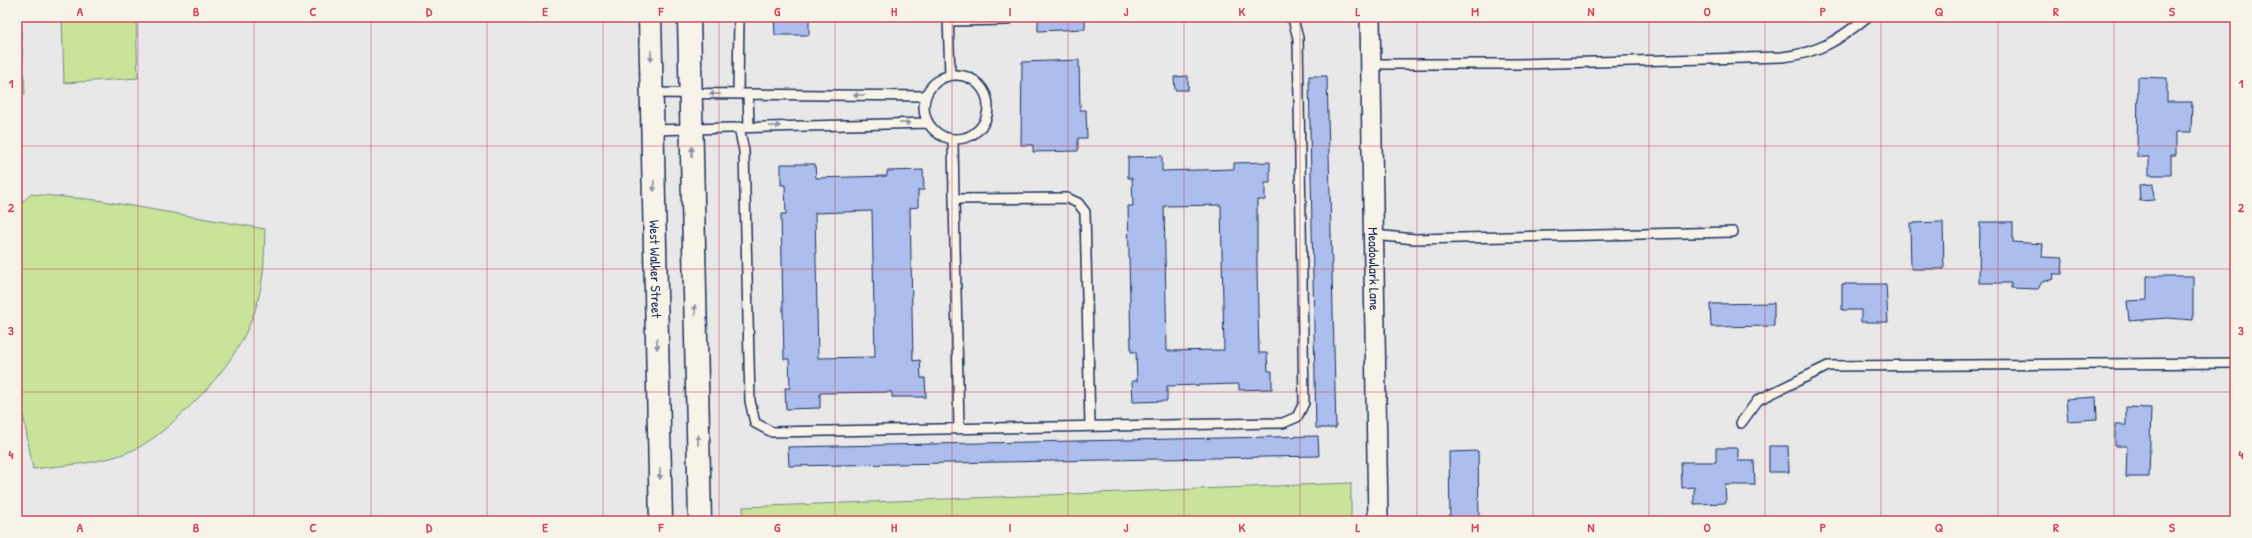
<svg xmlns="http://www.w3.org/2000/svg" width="2252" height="538" font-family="'Patrick Hand',sans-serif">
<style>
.green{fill:#c9e49a;stroke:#728a7c}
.building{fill:#acbeed;stroke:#1b2f5e;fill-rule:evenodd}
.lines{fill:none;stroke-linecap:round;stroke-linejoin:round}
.service-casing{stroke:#1b2f5e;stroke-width:12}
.minor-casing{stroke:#1b2f5e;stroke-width:22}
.tertiary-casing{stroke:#1b2f5e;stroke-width:25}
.service{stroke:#f7f3e8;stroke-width:9}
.minor{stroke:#f7f3e8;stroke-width:19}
.tertiary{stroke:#f7f3e8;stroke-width:22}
.oneway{fill:#8991a3}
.grid{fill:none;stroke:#d1495b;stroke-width:1;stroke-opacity:0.55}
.labels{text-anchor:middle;stroke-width:3;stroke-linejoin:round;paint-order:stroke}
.street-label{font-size:14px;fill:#1b2f5e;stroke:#f7f3e8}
.neatline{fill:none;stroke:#d1495b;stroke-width:1.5}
.grid-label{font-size:13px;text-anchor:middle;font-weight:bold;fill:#d1495b}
</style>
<rect width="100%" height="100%" fill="#e8e8e9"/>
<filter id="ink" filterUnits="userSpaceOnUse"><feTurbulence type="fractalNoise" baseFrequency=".025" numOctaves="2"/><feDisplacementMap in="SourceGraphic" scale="8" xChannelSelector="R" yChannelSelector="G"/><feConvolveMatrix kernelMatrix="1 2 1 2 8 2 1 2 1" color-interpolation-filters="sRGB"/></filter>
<g filter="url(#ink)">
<path class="green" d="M17,17H20L25,94H17Z
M62,17H136L138,78L64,83Z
M31,194L97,200L265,229C264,246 265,264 262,280C255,332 224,374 187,409C171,424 152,442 131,451C101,464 65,465 33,469L17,381V207Z
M1351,483V521H743V507Z"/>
<path class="building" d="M774,17H809V35H775Z
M1038,17H1085V29L1038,31Z
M1079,60L1080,110H1086L1087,138H1078V151L1033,152V145H1021L1022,62Z
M1188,76V90H1175L1174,77Z
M1309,76H1327L1336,428H1316Z
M2138,77L2167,78V102H2192L2191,132H2176V155H2171V175H2149V157H2137Z
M1162,156V171L1234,169V163L1270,162V183H1265V200H1257V270L1259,353H1267L1268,371H1272V389L1239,390V384L1167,386V401L1133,402L1132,381H1137L1136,352H1131L1128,206H1133L1132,178H1128V157ZM1221,205L1224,350L1167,351L1164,206Z
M781,164H815L816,178L887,176V171L923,170L924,190H918V207L910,208L913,361L920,360L921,378H925L926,397H892V392L820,393V408L786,409L785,388H790L789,359H784L781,214H786L785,185H781ZM872,211L875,357L818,358L815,213Z
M2153,184L2154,200L2140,201L2139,185Z
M1943,222L1944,269H1911L1910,223Z
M1980,222H2013V242L2043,244L2042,257L2063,258L2062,274H2053L2054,279L2042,282L2038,289L2011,288V283H1979Z
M2147,276H2193V320L2167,318L2129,321L2127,301L2147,300Z
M1842,284H1886L1888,322H1861V310H1842Z
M1774,303V326L1711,327L1710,304Z
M2096,397L2097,419L2068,421L2066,399Z
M2126,407L2151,408L2149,477H2126L2127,446H2115V425H2126Z
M1318,436L1319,456L789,466L788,447Z
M1769,446H1788L1789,472H1769Z
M1716,448H1738V461H1754L1755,485H1725L1726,503L1694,504V487L1682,488L1681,462H1716Z
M1478,451L1479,521H1450L1449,452Z"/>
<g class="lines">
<g class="service-casing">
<path id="service" d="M948,17L950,75
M949,21L1007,20V17
M1370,64H1518L1782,57C1819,53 1839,40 1867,17
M924 107a32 32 0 1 1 64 0a32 32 0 1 1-64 0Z
M652,93L926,96
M738,94L739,17
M748,94L749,127
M739,127L744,151L750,401L755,423L772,432L1283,423L1297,417L1304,403L1298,38L1293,19L1289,17
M652,130L928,123
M953,139L954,199L1067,198L1078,203L1085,212L1090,426
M954,199L959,429
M1374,235L1415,239L1733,232
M1741,423L1758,400L1828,366L2235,363"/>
</g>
<g class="minor-casing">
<g id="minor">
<path id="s1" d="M1370,17L1378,521"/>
</g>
</g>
<g class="tertiary-casing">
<g id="tertiary">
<path id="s2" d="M650,17L661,521"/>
<path d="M689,17L700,521"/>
</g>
</g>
<use href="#service" class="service"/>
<use href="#minor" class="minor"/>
<use href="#tertiary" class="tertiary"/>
</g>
<defs><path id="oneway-solid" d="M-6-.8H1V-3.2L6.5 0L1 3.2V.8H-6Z"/></defs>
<g class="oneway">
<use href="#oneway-solid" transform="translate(651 56) rotate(89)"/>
<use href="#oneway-solid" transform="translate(715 94) rotate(-179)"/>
<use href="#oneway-solid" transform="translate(859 95) rotate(-180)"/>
<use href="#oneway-solid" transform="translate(905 123) rotate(-1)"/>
<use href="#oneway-solid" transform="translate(775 126) rotate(-1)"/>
<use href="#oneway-solid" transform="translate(692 152) rotate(-91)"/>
<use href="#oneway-solid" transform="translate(654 186) rotate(89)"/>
<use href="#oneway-solid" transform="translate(695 310) rotate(-91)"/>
<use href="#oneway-solid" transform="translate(657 344) rotate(89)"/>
<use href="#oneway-solid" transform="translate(698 440) rotate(-91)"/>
<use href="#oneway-solid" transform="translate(660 474) rotate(89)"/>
</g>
</g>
<path class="grid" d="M138,17V521M254,17V521M371,17V521M487,17V521M603,17V521M719,17V521M835,17V521M952,17V521M1068,17V521M1184,17V521M1300,17V521M1417,17V521M1533,17V521M1649,17V521M1765,17V521M1881,17V521M1998,17V521M2114,17V521M17,146H2235M17,269H2235M17,392H2235"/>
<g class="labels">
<g class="street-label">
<text dy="5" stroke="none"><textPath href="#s2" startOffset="252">West Walker Street</textPath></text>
<text dy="5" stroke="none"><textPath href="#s1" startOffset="252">Meadowlark Lane</textPath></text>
</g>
</g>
<rect width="2252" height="538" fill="none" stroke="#f7f3e8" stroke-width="44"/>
<rect x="22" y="22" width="2208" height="494" class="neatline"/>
<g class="grid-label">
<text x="80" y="16">A</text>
<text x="196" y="16">B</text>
<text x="313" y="16">C</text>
<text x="429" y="16">D</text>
<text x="545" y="16">E</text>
<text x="661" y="16">F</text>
<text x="777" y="16">G</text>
<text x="894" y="16">H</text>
<text x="1010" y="16">I</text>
<text x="1126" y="16">J</text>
<text x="1242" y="16">K</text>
<text x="1358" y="16">L</text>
<text x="1475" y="16">M</text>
<text x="1591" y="16">N</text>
<text x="1707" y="16">O</text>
<text x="1823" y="16">P</text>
<text x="1939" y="16">Q</text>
<text x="2056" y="16">R</text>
<text x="2172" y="16">S</text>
<text x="11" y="88">1</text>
<text x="2241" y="88">1</text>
<text x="11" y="212">2</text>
<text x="2241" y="212">2</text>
<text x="11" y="335">3</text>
<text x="2241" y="335">3</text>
<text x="11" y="459">4</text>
<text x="2241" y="459">4</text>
<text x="80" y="532">A</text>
<text x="196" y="532">B</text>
<text x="313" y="532">C</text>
<text x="429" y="532">D</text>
<text x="545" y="532">E</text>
<text x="661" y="532">F</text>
<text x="777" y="532">G</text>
<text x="894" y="532">H</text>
<text x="1010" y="532">I</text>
<text x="1126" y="532">J</text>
<text x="1242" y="532">K</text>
<text x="1358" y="532">L</text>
<text x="1475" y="532">M</text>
<text x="1591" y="532">N</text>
<text x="1707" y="532">O</text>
<text x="1823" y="532">P</text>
<text x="1939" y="532">Q</text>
<text x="2056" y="532">R</text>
<text x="2172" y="532">S</text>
</g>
</svg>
